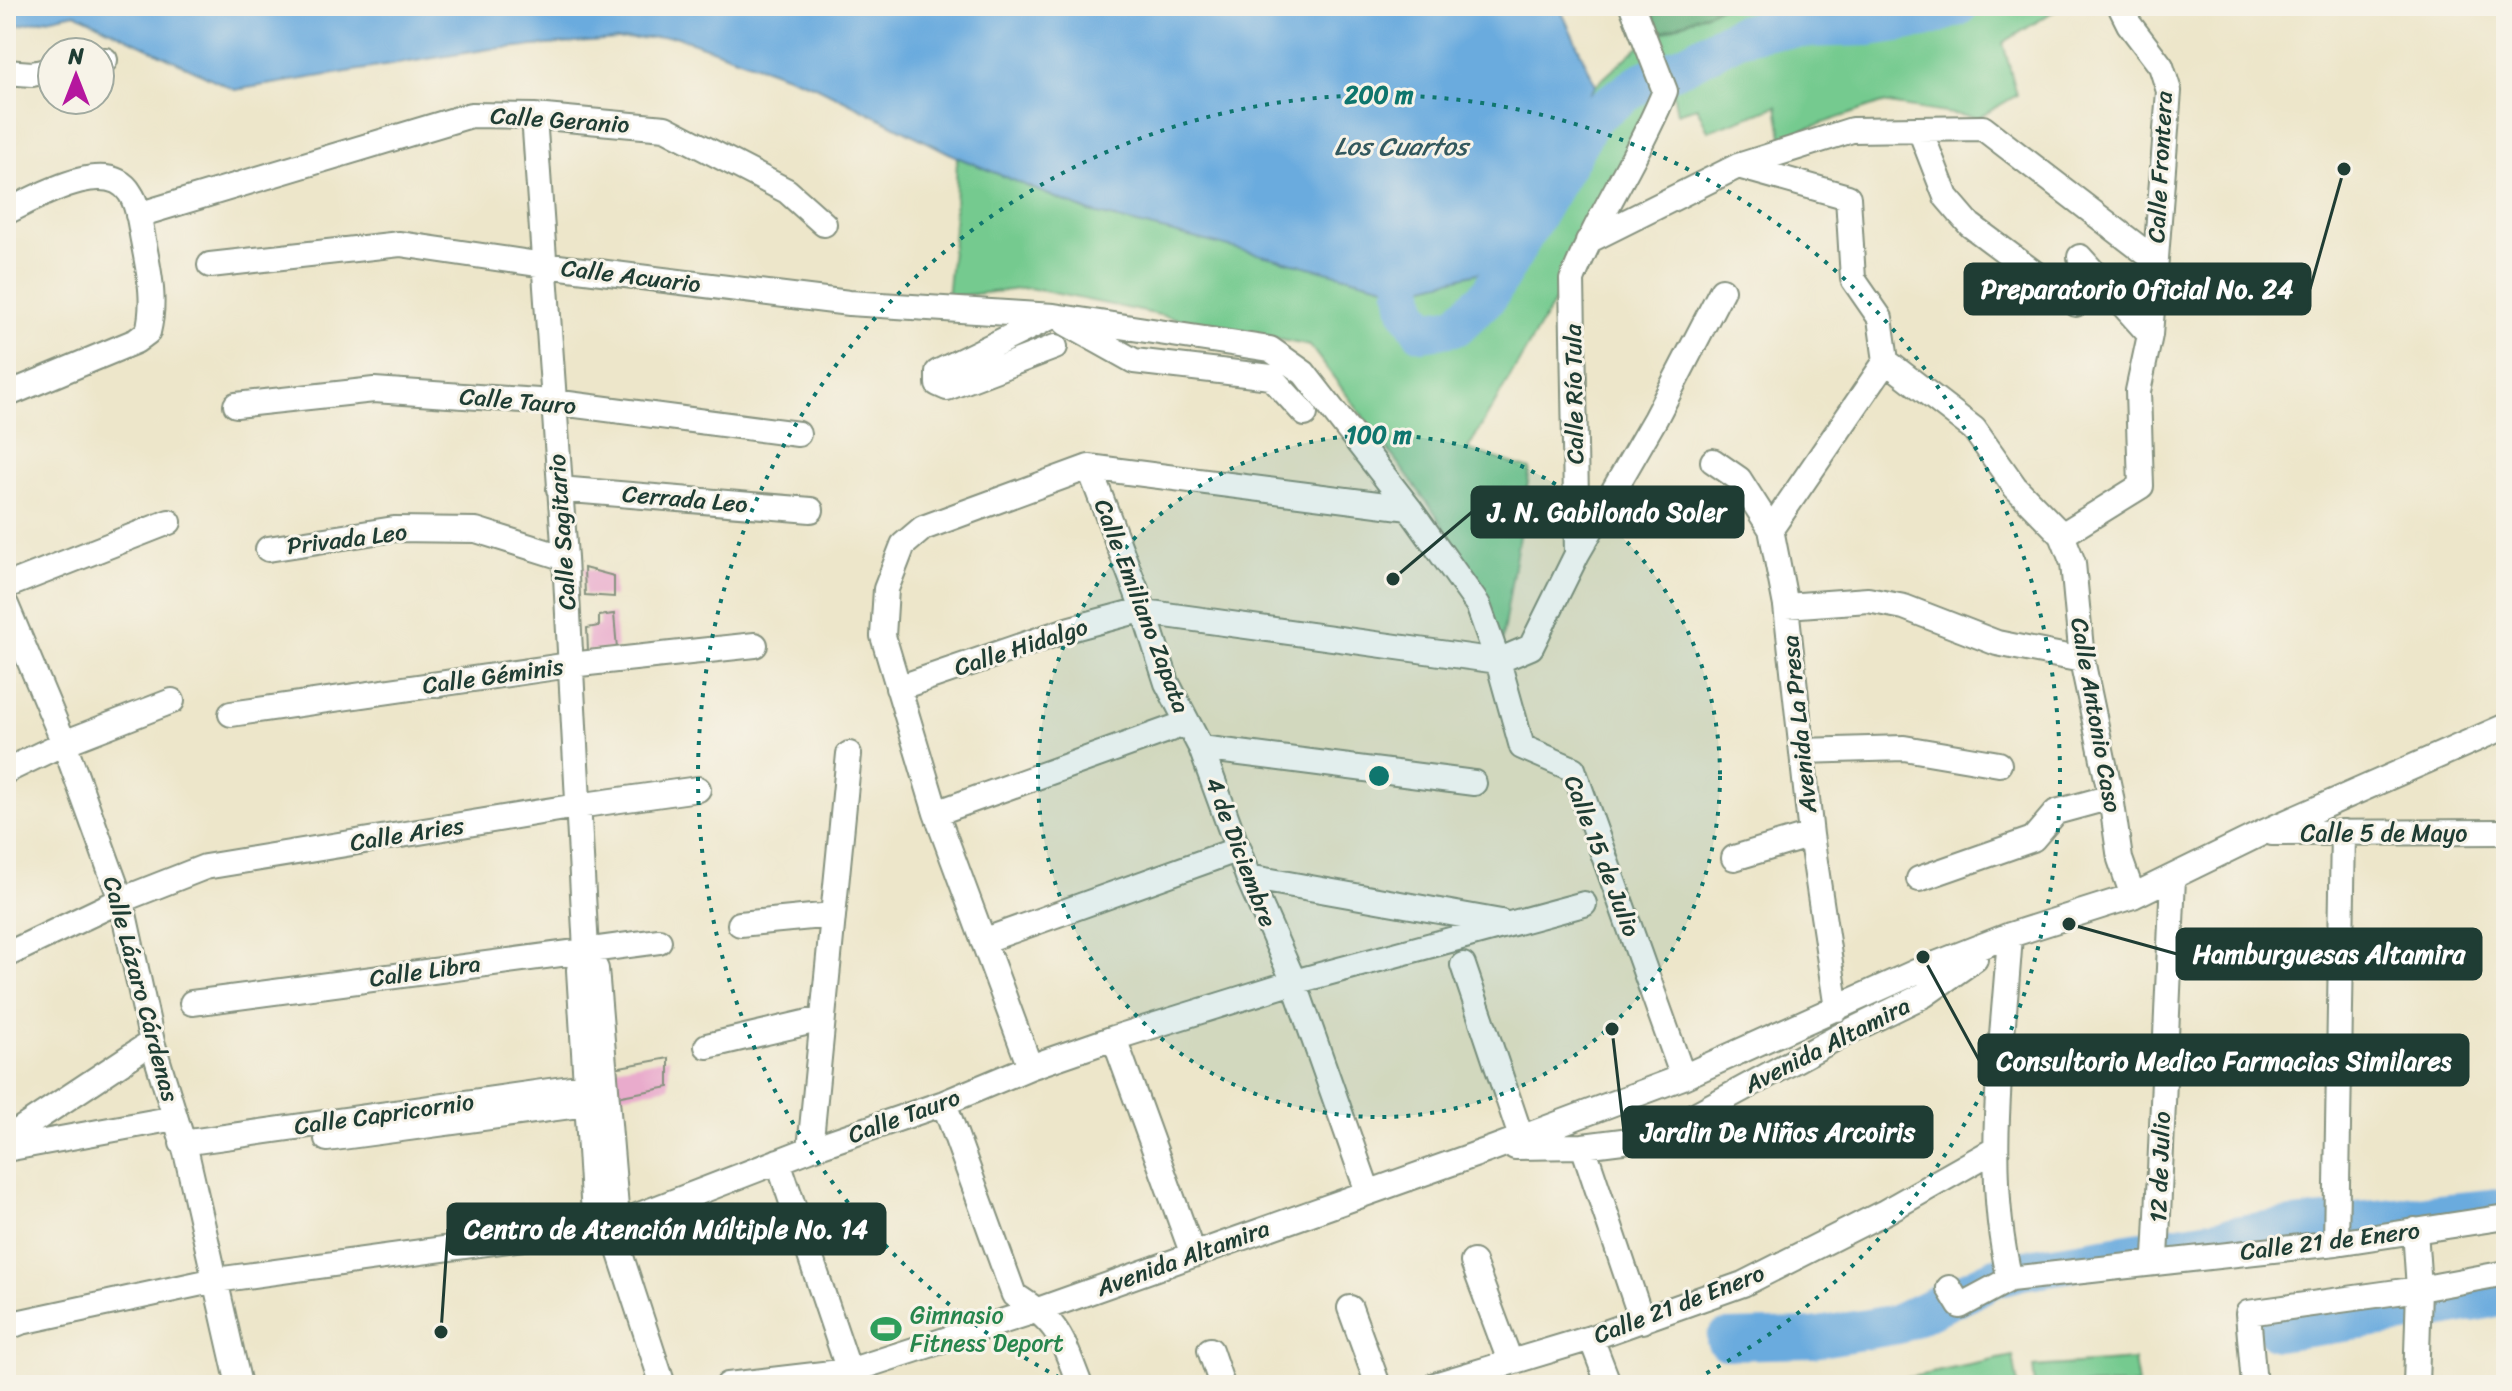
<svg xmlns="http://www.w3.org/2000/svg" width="2512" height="1391" font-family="Sriracha,sans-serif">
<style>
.green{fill:#74ca8f;stroke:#4a8462;stroke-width:2}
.forest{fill:#5fae7a;stroke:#3f7657;stroke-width:2}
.water{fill:#6babde;stroke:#457489;stroke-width:2}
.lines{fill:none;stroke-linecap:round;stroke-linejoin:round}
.river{stroke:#6babde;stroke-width:40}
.building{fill:#e9abcc}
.minor-casing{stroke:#86927f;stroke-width:28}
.minor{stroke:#fff;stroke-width:24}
.ring{fill:none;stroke:#0f766e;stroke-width:4;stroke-dasharray:4 8}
.labels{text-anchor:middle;stroke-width:6;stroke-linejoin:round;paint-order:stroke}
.street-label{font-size:24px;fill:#1f3d34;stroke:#f7f3e8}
.leisure-label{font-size:24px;fill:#27864d;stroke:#f7f3e8;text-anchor:start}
.water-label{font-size:26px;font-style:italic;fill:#32585e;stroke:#f7f3e8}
.centre{fill:#0f766e;stroke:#f7f3e8;stroke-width:4}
.ring-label{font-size:24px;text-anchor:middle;font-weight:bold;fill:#0f766e;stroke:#f7f3e8;stroke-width:6;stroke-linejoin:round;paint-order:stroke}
.leader{fill:none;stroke:#1f3d34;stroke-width:3}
.callout-dot{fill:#1f3d34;stroke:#f7f3e8;stroke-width:3}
.callout{fill:#1f3d34;stroke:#1f3d34;stroke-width:3}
.callout-label{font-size:26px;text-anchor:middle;font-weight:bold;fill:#fff}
</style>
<rect width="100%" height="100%" fill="#f7f3e8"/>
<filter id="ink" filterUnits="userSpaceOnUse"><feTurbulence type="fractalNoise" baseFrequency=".0125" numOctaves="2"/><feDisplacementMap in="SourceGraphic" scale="16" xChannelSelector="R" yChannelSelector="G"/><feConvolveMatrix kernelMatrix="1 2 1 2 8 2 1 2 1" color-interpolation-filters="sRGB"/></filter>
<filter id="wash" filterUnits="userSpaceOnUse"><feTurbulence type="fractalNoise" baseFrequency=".006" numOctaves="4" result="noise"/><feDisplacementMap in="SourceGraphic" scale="32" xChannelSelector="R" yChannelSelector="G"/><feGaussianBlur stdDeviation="1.8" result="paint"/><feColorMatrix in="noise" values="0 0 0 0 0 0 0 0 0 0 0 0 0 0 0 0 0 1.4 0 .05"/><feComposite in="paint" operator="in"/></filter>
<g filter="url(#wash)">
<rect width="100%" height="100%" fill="#ede6ca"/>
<path class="green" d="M1722,6H2062L2003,43L2017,95L1978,118L1882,103L1782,137L1777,106L1708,131L1697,107L1677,113L1672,87L1575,245L1560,292L1468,449L1530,469L1501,645L1482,591L1436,514L1310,346L1029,288L947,297L954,231L957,157L1090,212L1494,269L1527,211L1568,127L1596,85L1646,40Z
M2013,1356L2018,1385H1873Z
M2134,1360L2138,1385H2035L2033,1367Z"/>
<path class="forest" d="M1648,6H1722L1660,33Z"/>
<path class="water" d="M6,6H1559L1596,85L1568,127L1527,211L1494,269L1405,291L1090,212L957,157L818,87L675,36L490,49L235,90L75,13L6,28Z"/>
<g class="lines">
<path class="river" d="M1405,291L1408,309L1422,331L1456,326L1489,295L1593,116L1640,83L1685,64L1738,36L1767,29L1870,26L1925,18L1958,6
M2277,1331L2428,1311L2506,1295
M1726,1340L1813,1338L1898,1324L1996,1277L2022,1270L2273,1230L2492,1209"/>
</g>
<g id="blocks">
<path class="building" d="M584,568L614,576V597L585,595Z
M614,614L617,649L588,651L587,628L599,626V616Z
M669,1058V1087L616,1097L614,1068Z"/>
</g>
</g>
<g filter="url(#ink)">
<use href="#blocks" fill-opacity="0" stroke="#86927f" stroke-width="2"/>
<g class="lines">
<g class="minor-casing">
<path id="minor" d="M100,61L105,60
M6,72L32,74L52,70
M534,116L565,558L586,950L579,970L594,1215L611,1226L616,1208L596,969L586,950
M1920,130L1946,197L1970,225L2076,304
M1738,166L1848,197L1853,279L1880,318L1886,361L1974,429L2015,487L2062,535L2073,563L2082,660L2111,797L2120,859L2133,896
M6,212C34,199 107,155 130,193C139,206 140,225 143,240C149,272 156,300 148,332L136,341L6,395
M138,215L471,115L534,116L665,128L787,191L824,224
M1588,241L1738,166L1852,130L1983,128L2155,260
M2080,257L2150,335
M210,265L400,244L544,265L849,303L1054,316L1270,349L1304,373L1409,508L1478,605L1498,661L1522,747L1573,769L1683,1077
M1051,317L938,372V384L947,388L1055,347
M1066,323L1134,361L1271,377L1305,414
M236,405L374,390L553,402L798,434
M1713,461L1739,479L1771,529L1786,606L1811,835L1837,1009
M1089,467L1144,611L1167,683L1201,748L1248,877L1294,982L1368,1192
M559,489L811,510
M1771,529L1886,361
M2062,535L2141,486L2138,391L2150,335L2169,91L2161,66L2129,24L2120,6
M268,549L394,529L476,530L565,558
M1577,554L1572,280C1598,214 1639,156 1665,91L1632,6
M6,586L169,522
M6,605L64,743L121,900L152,1042L186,1152L239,1385
M1786,606L1868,600L1904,607L1997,643L2082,660
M1498,661L1531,647L1577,554L1655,419L1722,290
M898,688L1070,629L1137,611L1498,661
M231,714L570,665L755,645
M1201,748L1474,783
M1802,751L1904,748L1999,764
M6,771L64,743L172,701
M936,813L1187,723
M2272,833L2506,832
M1734,858L1811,835
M1248,877L1501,922
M1919,879L2033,839L2056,812L2111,797
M740,924L832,915
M2010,935C2003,1044 1983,1173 2010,1279
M983,941L1239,849
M6,955L121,900L205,867L577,806L698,789
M1463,965L1521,1137
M192,1003L659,941
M1114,1038L1193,1255
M707,1046L822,1019
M1030,1067L936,813L883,636L886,589L903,545L923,528L1089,467L1409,508
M944,1103L1014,1295C1060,1323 1061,1337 1080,1385
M6,1139L152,1042
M327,1139L586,1104
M182,1143L585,1086
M1583,1146L1642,1321
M1515,1147L1583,1146L1654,1137L1840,1036L1924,995L1975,959
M6,1149L175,1118
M810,1149L849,754
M778,1161L849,1371
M611,1226L663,1385
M2415,1230L2419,1289L2416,1385
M2336,1243L2343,832
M1473,1262L1510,1361
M2152,1262L2156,1256L2157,1238L2173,878
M1949,1288L1960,1306L2010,1279L2336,1243L2506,1217
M1350,1308L1378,1385
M6,1328L21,1322L216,1280L611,1226L810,1149L944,1103L1030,1067L1114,1038L1294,982L1584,904
M1591,1338L1609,1385
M1210,1350L1222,1385
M728,1385L849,1371L1038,1310L1494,1148L1683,1077L1918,971L2010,935L2133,896L2262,833L2506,726
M1435,1385L1591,1338L1743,1284L1885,1212L1996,1149
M2254,1385L2248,1313L2419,1289L2506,1273"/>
</g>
<use href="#minor" class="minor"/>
</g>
</g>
<circle cx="1379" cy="776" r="341" fill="#0f766e" fill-opacity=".12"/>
<g class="ring">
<circle cx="1379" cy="776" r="341"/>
<path d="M1070 1383A681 681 0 1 1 1688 1383"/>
</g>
<defs>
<g id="stadium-bare" transform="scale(2.4)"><path d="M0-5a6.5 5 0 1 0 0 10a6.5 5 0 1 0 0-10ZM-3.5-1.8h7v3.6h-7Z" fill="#2e9e5b" stroke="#f7f3e8" stroke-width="2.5" paint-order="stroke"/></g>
</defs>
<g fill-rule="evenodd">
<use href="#stadium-bare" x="886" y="1329"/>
</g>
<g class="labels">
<g class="street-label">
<text transform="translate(560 120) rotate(4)" y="8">Calle Geranio</text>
<text transform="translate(2160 167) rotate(-87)" y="8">Calle Frontera</text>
<text transform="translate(631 276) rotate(7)" y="8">Calle Acuario</text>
<text transform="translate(1574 394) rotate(-91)" y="8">Calle Río Tula</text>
<text transform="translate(518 401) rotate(5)" y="8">Calle Tauro</text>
<text transform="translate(685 499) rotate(5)" y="8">Cerrada Leo</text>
<text transform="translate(562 532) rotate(-94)" y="8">Calle Sagitario</text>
<text transform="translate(347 539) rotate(-7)" y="8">Privada Leo</text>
<text transform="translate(1142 606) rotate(69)" y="8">Calle Emiliano Zapata</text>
<text transform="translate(1021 647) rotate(-18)" y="8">Calle Hidalgo</text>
<text transform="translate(493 676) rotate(-8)" y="8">Calle Géminis</text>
<text transform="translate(2096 715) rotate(80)" y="8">Calle Antonio Caso</text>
<text transform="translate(1799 724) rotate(-96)" y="8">Avenida La Presa</text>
<text x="2384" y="841">Calle 5 de Mayo</text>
<text transform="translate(407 834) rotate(-9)" y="8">Calle Aries</text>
<text transform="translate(1241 852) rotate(69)" y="8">4 de Diciembre</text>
<text transform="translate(1602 856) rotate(69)" y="8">Calle 15 de Julio</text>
<text transform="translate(425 971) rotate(-8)" y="8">Calle Libra</text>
<text transform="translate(141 989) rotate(75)" y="8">Calle Lázaro Cárdenas</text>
<text transform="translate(1827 1045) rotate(-27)" y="8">Avenida Altamira</text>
<text transform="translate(384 1114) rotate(-8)" y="8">Calle Capricornio</text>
<text transform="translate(904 1116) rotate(-20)" y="8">Calle Tauro</text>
<text transform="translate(2160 1167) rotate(-88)" y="8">12 de Julio</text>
<text transform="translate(2330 1241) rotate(-7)" y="8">Calle 21 de Enero</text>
<text transform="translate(1183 1258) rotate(-20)" y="8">Avenida Altamira</text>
<text transform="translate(1679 1304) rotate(-21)" y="8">Calle 21 de Enero</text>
</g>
<g class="leisure-label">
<text x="910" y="1323">Gimnasio<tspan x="910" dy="28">Fitness Deport</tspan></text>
</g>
<g class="water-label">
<text x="1401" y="155">Los Cuartos</text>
</g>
</g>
<circle cx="1379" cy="776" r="12" class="centre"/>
<g class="ring-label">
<text x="1379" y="103">200 m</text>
<text x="1379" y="443">100 m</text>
</g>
<path class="leader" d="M2344 169L2310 289M1393 579L1472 512M2069 924L2177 954M1923 957L1979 1060M1612 1029L1624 1132M441 1332L448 1229"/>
<g class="callout-dot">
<circle cx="2344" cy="169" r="8"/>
<circle cx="1393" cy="579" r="8"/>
<circle cx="2069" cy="924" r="8"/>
<circle cx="1923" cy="957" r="8"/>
<circle cx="1612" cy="1029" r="8"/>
<circle cx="441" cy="1332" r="8"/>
</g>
<g class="callout">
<rect x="1965" y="264" width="345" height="50" rx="8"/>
<rect x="1472" y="487" width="271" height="50" rx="8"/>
<rect x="2177" y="929" width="304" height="50" rx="8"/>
<rect x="1979" y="1035" width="489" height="50" rx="8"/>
<rect x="1624" y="1107" width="308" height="50" rx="8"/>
<rect x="448" y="1204" width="437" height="50" rx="8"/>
</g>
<g class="callout-label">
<text x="2137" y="298">Preparatorio Oficial No. 24</text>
<text x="1607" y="521">J. N. Gabilondo Soler</text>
<text x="2329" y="963">Hamburguesas Altamira</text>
<text x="2224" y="1070">Consultorio Medico Farmacias Similares</text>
<text x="1778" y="1141">Jardin De Niños Arcoiris</text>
<text x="666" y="1238">Centro de Atención Múltiple No. 14</text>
</g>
<rect width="2512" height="1391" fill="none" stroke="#f7f3e8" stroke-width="32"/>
<g transform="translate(76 76)"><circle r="38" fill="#f7f3e8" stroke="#a1aaa0" stroke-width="2"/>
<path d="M0-6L14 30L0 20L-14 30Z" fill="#b5179e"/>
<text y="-12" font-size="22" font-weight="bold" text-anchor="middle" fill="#1f3d34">N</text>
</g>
</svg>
